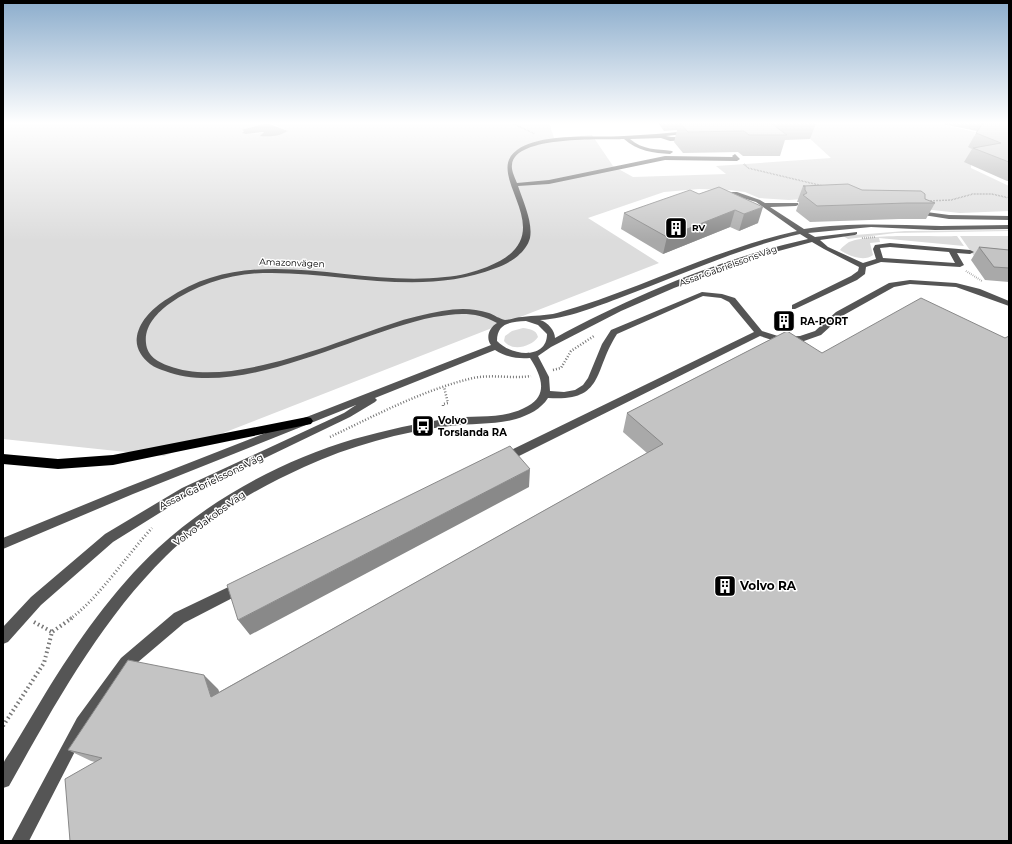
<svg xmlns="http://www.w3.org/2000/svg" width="1012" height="844" font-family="Montserrat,sans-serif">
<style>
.green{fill:#dcdcdc}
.water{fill:#a3a3a3}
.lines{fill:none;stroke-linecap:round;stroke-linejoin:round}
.path-far4{stroke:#777;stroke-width:1.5;stroke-dasharray:0.5 1;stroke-linecap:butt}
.path-far3{stroke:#777;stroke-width:2;stroke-dasharray:0.5 1.5;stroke-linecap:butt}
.path-far2{stroke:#777;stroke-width:2.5;stroke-dasharray:1 2;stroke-linecap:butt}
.path-far1{stroke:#777;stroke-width:3;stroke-dasharray:1 2.5;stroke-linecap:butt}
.path{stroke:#777;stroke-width:4;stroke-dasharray:1.5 3;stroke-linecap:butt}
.minor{fill:#555;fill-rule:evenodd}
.highway{fill:#000;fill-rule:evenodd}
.wall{fill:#a9a9a9}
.shaded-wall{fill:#898989}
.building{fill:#c4c4c4;stroke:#898989}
.labels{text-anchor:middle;stroke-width:3;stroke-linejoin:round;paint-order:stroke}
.far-poi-label{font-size:9px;font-weight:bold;fill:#000;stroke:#fff;text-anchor:start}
.far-street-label{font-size:9px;fill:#000;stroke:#fff}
.poi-label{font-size:10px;font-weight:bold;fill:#000;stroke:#fff;text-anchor:start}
.street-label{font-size:10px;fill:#000;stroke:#fff}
.near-poi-label{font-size:12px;font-weight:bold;fill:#000;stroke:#fff;text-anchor:start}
</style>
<rect width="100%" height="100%" fill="#fff"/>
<path class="green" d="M3,123H267L241,130L246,134L264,133L261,135L288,131L271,123H549L554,138L592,135L613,166L633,177L726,174L716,166L831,158L793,123H936L975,132L974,137L1001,145L971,150L987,158L971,159V168L1009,186V211L960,213L932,210L911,204L840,196L789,200L759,198L745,192L729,190L699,189L664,192L588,218L659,263L164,456L3,439Z
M1009,230V231L895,233L848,239L843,236L905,231Z
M957,236L964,246L879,238L880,242L870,243L873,255C864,262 849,256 840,250C842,247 846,244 849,242C871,233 931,237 957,236Z
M960,236H1009V260L974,256Z
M523,328C529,329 536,329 538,337C531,347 512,352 504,341L505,336L512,331Z"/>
<path class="water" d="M267,123L288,131C279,136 271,137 260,136L264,132L246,134L242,133L244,131L241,130Z"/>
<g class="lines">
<path class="path-far4" d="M512,123L535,134
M744,164L748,168L823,186
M927,201L951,200L973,194H992L1009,198"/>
<path class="path-far3" d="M862,238L875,237
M966,271L982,281"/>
<path class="path-far2" d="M553,370L561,368L571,351L594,336
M443,406V404L448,403L444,387
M330,437C376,415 423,390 473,378C493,374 512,379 531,376"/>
<path class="path-far1" d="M70,619C100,597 126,556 152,528"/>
<path class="path" d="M34,622L52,632
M3,726L44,663L52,632L72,618"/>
<path class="minor" d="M689,131L691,133L666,136L671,137H691L689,140L670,141L661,138L630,139C642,150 657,149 672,151L673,152L670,154C654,153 637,151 624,139C603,140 514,135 512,165C511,170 515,178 517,183L549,180L665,156L733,157L732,156L735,154L740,159L737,161L665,160L549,184L518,186C523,201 533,222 530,238C526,253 510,263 496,268C419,298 342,271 263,273C229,274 196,285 169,304C157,313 144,326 146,343C147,356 158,362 169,366C229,389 332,343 391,324C408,318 425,314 442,311C459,308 473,308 489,313C494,315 500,319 505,320C510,320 517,317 522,317C534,315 546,316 557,313C639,290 714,249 797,231L756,202L736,196L720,195L719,194L722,192H737L760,200L765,203H798V205L796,206L770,207L804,229C852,222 893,225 941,226C964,226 987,225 1009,225V229L935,230L871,227L808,233L815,237L857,232V234L855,235L820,240L828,247L863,263L876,259L873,249L875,245L890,243L970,250L974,252L970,254L957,253L964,265L960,267L881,262L866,267L865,274L857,280L795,309H792V305L851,276L858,271L859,267L824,249L812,242L753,258L674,288L621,311L551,347L538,356L549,377L550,391L564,392L575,390L583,385L588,378L602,344L611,330L702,292L722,294L735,298L762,331L781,337L800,336L815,331L836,312L889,283L910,280L956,283L980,289L1009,301V306L956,287L910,284L894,287L842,316L821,335L804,341L781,343L760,336L509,461H501L500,458L501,455L754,332L729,302L721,298L703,296L617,334C593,371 605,402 548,398C541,409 529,415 516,419C495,425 472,423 450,426C400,432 350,446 304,467C254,490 205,518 166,556C100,621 54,706 9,786L3,788C3,781 2,772 3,765C4,760 9,754 12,749C23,731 34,712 45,694C77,642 113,590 158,548C212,498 283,460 354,439C386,430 418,423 450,418C476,415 504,420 528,406C549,394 541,375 530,358C517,359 506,357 495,350L375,398L377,400L375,402L350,417L190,494L113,542L41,605L8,642L3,644V627L31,597L105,534L182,488L344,413L356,405L133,494L3,549V538L125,488L491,345C485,337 490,327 497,323C476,311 457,313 434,317C357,332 241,400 165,371C160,369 155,368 150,364C141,357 135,347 137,336C140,320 154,307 167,299C253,240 352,288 445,277C460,276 474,272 487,267C569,235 480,176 517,150C542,132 594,138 624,136C646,135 667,133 689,131ZM800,234L808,239C722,258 632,296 555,338C555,331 548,322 540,320C566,319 598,306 622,297C682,275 738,248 800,234ZM890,247L949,252L955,263L883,258L880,248ZM526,321L538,325L547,334C547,360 511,356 497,341C497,323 510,322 526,321Z
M919,211L949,215L1009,216V220L949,219L917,214V212Z
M241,581L246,583L247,587L246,591L184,623L131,668L87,728L29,841H11L77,718L121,658L174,613Z"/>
<path class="highway" d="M307,417L311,418L313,421L311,424L113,465L58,469L3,464V454L58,459L113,455Z"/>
</g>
<path class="wall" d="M658,123H816L810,139L785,140L780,156H743L738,152L683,153L674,142L677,130L664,131Z
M942,123H1009V181H1007L964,162L972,149L968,147L977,131L942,124Z
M803,186L862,190L935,203L926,219H899L810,222L796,211L799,202H797Z
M719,187L758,223L739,231L730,227L663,254L621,229L624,213L699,194Z
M979,247L1009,250V282L985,280L971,260Z
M787,331L1009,841L95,762L91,761L68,750L218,689L219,692L647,453L623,432L627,413Z"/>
<path class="shaded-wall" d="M763,207L758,223L739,231L744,214Z
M735,210L730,227L663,254L667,237Z
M530,469L529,487L250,635L238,620Z
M204,675L218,689L226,710L211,697Z"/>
<path class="building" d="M680,123H771L787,135H749L744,131L688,132Z
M983,123H1009V162L973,148L1001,143L976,133Z
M848,184L862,190L921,191L925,194V199L935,203H907L817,206L803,195L807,193L805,190V186H803Z
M719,187L763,207L744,214L735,210L667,237L624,213L690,190L699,194Z
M979,247L1009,250V268L994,267Z
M921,298L1005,338L1009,336V841H70L65,779L102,758L68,750L128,660L204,675L211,697L663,444L627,413L787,331L822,353Z
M510,446L530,469L238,620L227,585Z"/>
<linearGradient id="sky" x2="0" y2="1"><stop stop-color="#8cadcc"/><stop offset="0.51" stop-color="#fff"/><stop offset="1" stop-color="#fff" stop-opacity="0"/></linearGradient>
<rect width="1012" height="241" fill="url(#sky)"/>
<defs>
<g id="building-square" transform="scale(1.15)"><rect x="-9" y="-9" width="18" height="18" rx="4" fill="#000" stroke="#fff"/><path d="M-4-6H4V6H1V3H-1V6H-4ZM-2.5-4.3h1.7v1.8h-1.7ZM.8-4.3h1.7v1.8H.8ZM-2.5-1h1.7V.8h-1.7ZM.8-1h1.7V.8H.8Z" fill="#fff"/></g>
<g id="bus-square" transform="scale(1.15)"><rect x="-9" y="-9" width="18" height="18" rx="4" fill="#000" stroke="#fff"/><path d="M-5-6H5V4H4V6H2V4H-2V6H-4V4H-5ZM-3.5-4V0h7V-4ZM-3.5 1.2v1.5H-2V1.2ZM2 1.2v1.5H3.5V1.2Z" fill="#fff"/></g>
</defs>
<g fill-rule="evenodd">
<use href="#building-square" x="676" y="228"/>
<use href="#building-square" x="784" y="321"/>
<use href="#bus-square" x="423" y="426"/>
<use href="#building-square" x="725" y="586"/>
</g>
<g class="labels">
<g class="far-poi-label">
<text x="692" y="231">RV</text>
</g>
<g class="far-street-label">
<text transform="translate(292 263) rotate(2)" y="3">Amazonvägen</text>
<text transform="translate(728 266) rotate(-20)" y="3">Assar Gabrielssons Väg</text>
</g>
<g class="poi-label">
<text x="800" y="325">RA-PORT</text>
<text x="438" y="424">Volvo<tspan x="438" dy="12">Torslanda RA</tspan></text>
</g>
<g class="street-label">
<text transform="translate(211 481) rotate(-26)" y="4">Assar Gabrielssons Väg</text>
<text transform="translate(209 518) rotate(-36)" y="4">Volvo Jakobs Väg</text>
</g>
<g class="near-poi-label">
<text x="740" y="590">Volvo RA</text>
</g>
</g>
<rect width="1012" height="844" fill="none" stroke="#000000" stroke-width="8"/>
</svg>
